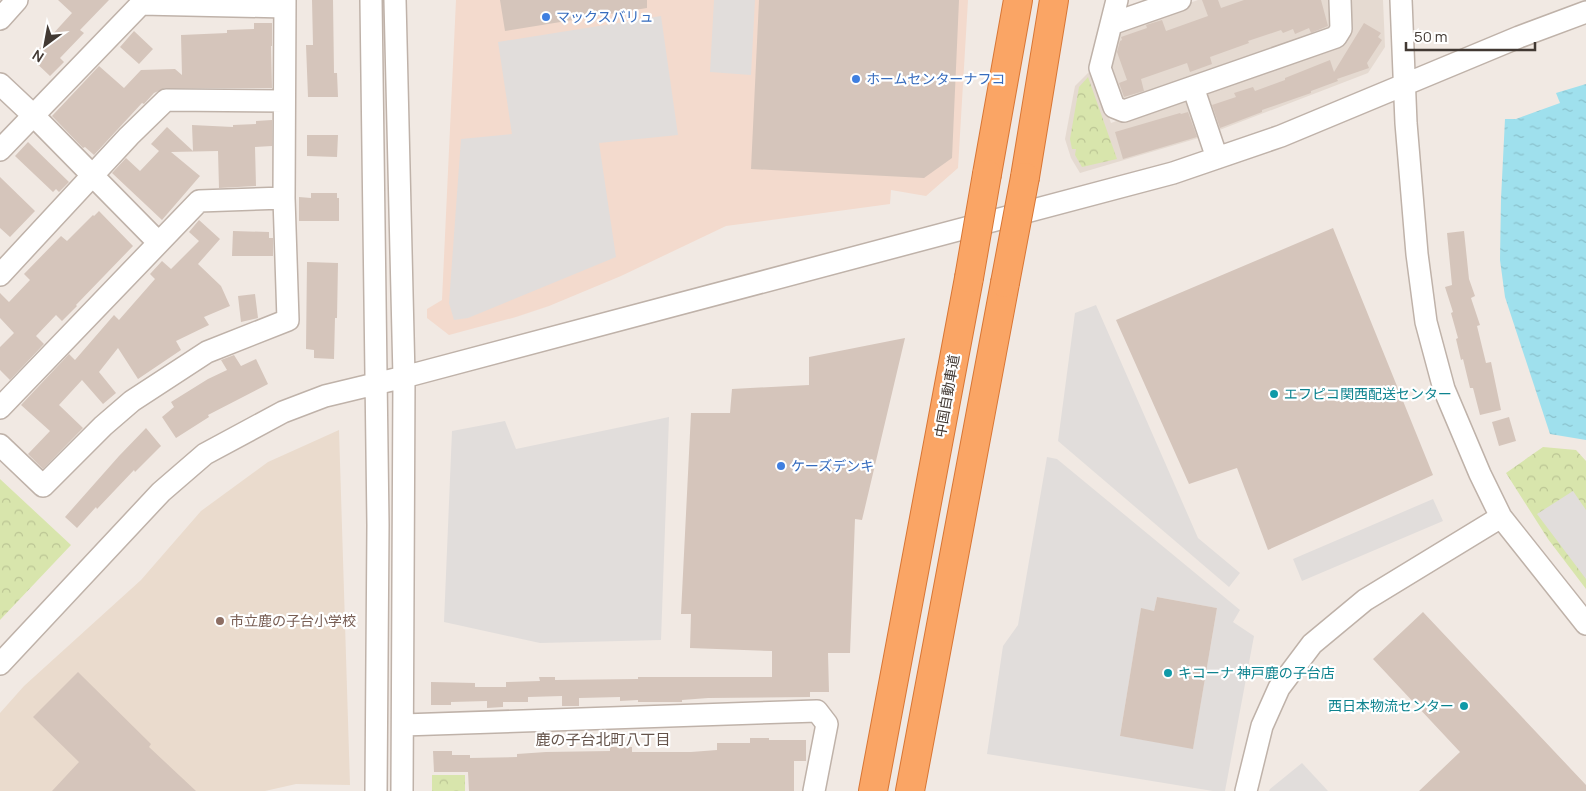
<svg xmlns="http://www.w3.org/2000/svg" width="1586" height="791" font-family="Manrope,'Noto Sans JP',sans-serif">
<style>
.residential{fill:#e5dad1}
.commercial{fill:#f3dacd}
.education{fill:#eadbcd}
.park{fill:url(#park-crowns)}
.parking{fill:#e1dddb;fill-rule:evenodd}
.water{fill:url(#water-ripples)}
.building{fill:#d5c5bb}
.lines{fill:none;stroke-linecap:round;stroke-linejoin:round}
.minor-casing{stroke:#bfb2a9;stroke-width:24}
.highway-casing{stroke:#d87635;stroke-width:30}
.minor{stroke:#fff;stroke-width:21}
.highway{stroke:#faa565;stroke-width:28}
.highway-bridge-casing{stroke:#d87635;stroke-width:30;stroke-linecap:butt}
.highway-bridge{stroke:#faa565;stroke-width:28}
.shop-dot{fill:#3f7fe0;stroke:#fff;stroke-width:2}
.culture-dot{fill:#0f9aa8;stroke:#fff;stroke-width:2}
.education-dot{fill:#8d6e63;stroke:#fff;stroke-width:2}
.labels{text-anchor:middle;stroke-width:4.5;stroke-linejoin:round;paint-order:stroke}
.shop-label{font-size:14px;fill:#366cbe;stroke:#fff;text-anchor:start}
.culture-label{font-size:14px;fill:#0d838f;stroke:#fff;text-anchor:start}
.street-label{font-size:14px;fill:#423933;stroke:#fff}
.education-label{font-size:14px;fill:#785e54;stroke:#fff;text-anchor:start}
.neighbourhood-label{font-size:15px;fill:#65544b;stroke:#fff}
</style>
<defs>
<pattern id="park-crowns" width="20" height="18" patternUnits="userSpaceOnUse" patternTransform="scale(1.25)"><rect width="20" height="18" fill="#d8e5ac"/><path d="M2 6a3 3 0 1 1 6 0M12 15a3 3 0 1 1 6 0" fill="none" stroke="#bbc594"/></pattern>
<pattern id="water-ripples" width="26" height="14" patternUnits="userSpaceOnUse" patternTransform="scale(1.25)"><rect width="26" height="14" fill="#9fe0ed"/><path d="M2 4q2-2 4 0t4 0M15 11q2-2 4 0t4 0" fill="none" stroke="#8ac1cc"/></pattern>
</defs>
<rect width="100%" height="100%" fill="#f1e9e3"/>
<path class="residential" d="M1198,0H1335L1329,34L1127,104L1117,98L1106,68L1121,27Z
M1346,0H1383L1385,47L1368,73L1217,131L1204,99L1208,88L1348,38Z
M1091,70L1111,123L1181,98L1191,103L1202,137L1080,173L1071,158L1065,139L1075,86Z"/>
<path class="commercial" d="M456,0H968L958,168L926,196L891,190L890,204L726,226L621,276L549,306L516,317L449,335L427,318V309L442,300Z"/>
<path class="education" d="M339,430L350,785L296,784L265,791H0V713L24,686L141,580L201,511L268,462Z"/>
<path class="park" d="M1088,77L1117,159L1082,167L1075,155L1076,149H1072L1070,139L1079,87Z
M1543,447L1576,450L1586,461V589L1548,539L1506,473Z
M0,479L71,545L0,620Z
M432,775H465V791H432Z"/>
<path class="parking" d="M714,0H755L751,75L710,72Z
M661,16L678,135L599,143L616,257L468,318L454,320L449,303L461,139L512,134L498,42Z
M1096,305L1198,538L1240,573L1229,587L1058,441L1075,313Z
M669,417L661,640L540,643L444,622L452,431L505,421L516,449Z
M1047,457L1057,459L1240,610L1233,622L1254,636L1225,791H1213L987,754L1003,646L1018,625ZM1157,597L1217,608L1193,748L1120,736L1141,609L1154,611Z
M1573,491L1586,510V579L1537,514Z
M1433,499L1443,521L1302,581L1293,559Z
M1302,763L1328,791H1269L1270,789Z"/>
<path class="water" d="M1586,84V440L1550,434L1505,297L1500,260L1501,199L1505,119H1516L1560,103L1556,93Z"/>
<path class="building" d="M58,0H109L80,30L84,33L60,58L64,62L50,76L31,58L72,13Z
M312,0H333L334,73H337L338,97H308L306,45H313Z
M500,0H647V8L505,31Z
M759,0H959L952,158L924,178L751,169Z
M1202,0H1218L1221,8L1244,0H1321L1328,26L1311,33L1309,28L1295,34L1293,29L1283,33L1281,30L1248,41L1249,43L1210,57L1212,64L1190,72L1187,63L1141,79L1144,91L1124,97L1119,83L1127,80L1117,52L1120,41L1122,40L1121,37L1147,28L1146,25L1162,20L1166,31L1208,16Z
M254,23H272V46H271L272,88H165L154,93L144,104L142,103L94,155L85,147L83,148L52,116L99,66L124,88L141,70L175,69L182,75L181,35L227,33V30L254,29Z
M1364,23L1381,33L1378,37L1382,40L1367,63L1369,68L1337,79L1338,81L1311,91V93L1262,110V112L1220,128L1212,105L1236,97L1234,93L1253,87L1255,91L1285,80V78L1330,60L1334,72Z
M134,31L153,49L139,64L120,47Z
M1188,112L1197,137L1123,159L1115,132L1180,113L1181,114Z
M272,120V146L255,147L256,186L219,188L218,151L171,152L200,176L162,220L112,173L126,158L140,171L159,151L151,144L167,127L193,151L192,125L233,127V125L256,124V121Z
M307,135H338L337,157L307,156Z
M28,142L69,182L59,192L56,189L53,192L15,156Z
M0,177L35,211L10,237L0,228Z
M311,193H337V198H339V221H299V197L311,198Z
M99,211L133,246L76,305L77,306L62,321L56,315L36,336L44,344L10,380L0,370V347L14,333L0,318V293L9,302L30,280L24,274L61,236L67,241L93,215L94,216Z
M199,220L220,239L198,264L221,286L230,306L204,317L209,325L176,341L181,350L138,379L118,348L99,372L116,393L103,404L82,380L59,405L83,428L43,469L28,454L50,431L21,405L69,354L75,360L114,315L119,320L155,279L150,274L162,261L171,269L199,241L189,232Z
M1333,228L1433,475L1268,550L1237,468L1189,484L1116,320Z
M233,231L269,232V238H273V256H232Z
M1464,231L1469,279L1475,296L1471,298L1480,325L1477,326L1486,363L1491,362L1501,410L1480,415L1473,388H1470L1463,359L1461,360L1456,339L1458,338L1451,313L1453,312L1445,287L1452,285L1447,233Z
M307,262L338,263L337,318H335L334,359L314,358V350L306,349Z
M255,294L258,318L241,322L238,296Z
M905,338L862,520L855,519L850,653H828L829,692H810V697L708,698L682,700V702H638V700L620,701V697L579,698V706H562V696L528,697V702H503V707L487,708V701L451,702V705H431V682L475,683V687H506V682L540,681L539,677H555V680L638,679V677H772V651L690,648L691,614H681L691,413H730L732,389L809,385V357Z
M234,355L241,366L256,359L268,384L208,415L209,417L176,438L162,417L174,407L171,402L208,379L227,370L221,360Z
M1509,417L1516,441L1499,446L1492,422Z
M146,428L161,446L135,472L134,470L97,509L96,507L77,528L65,517L119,456Z
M1157,597L1217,608L1193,749L1120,736L1141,608L1154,611Z
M1423,612L1586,785V791H1419L1460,752L1373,659Z
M78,672L151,744L149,747L196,791H52L79,762L33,717Z
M750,738H769V740H806V761H794V791H469L468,772H434L433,751H452V755H470V758L517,757V754L546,752L610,751V747H632V752H691L717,750V743H750Z"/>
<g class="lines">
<g class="minor-casing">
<path id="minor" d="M371,0L378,525L376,791
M395,0L404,377L402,791
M1117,0L1100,68L1114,107L1124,111L1336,37L1341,29L1340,0
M1401,0L1406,123L1417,254L1426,322L1444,389L1480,474L1501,517L1586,624
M0,19L17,0
M1111,24L1180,0
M0,84L33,115L158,242
M1193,87L1217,158
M0,150L141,4L285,7
M0,275L129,136L166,100L284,101
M0,408L199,201L284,198
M0,445L43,486L103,426L132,401L207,352L288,320L284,198L285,0
M0,664L161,492L205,454L283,412L325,396L404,377L1173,173L1281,136L1519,37L1586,12
M403,725L817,711L827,724L814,791
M1246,791L1262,726L1279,688L1312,644L1365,600L1501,517"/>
</g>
<g class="highway-casing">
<path id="highway" d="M987,174L1018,0
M1025,177L1054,0
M873,791L969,278
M910,791L1005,283"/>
</g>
<use href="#minor" class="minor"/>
<use href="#highway" class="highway"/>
<g class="highway-bridge-casing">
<path id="highway-bridge" d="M969,278L987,174
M1005,283L1025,177"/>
</g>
<use href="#highway-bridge" class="highway-bridge"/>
</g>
<g class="shop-dot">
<circle cx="546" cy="17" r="5"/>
<circle cx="856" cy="79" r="5"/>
<circle cx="781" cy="466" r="5"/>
</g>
<g class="culture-dot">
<circle cx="1274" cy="394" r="5"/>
<circle cx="1168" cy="673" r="5"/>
<circle cx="1464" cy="706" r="5"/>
</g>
<circle class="education-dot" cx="220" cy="621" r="5"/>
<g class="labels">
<g class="shop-label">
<text x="556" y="22">マックスバリュ</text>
<text x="866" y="84">ホームセンターナフコ</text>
<text x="791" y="471">ケーズデンキ</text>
</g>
<g class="culture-label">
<text x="1284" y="399">エフピコ関西配送センター</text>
<text x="1178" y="678">キコーナ 神戸鹿の子台店</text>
<text x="1454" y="711" text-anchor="end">西日本物流センター</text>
</g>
<g class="street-label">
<text transform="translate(947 396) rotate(-80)" y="5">中国自動車道</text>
</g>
<g class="education-label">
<text x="230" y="626">市立鹿の子台小学校</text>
</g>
<g class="neighbourhood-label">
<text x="603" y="745">鹿の子台北町八丁目</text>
</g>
</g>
<g transform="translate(45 45) rotate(212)" stroke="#ffffff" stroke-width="4" paint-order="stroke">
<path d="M0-4L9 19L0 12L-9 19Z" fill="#423933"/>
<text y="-8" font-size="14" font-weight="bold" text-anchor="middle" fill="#423933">N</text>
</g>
<path d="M1406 42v8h129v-8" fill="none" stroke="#423933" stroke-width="2.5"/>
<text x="1414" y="42" font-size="15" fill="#423933" stroke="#ffffff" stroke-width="4" paint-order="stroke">50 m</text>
</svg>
